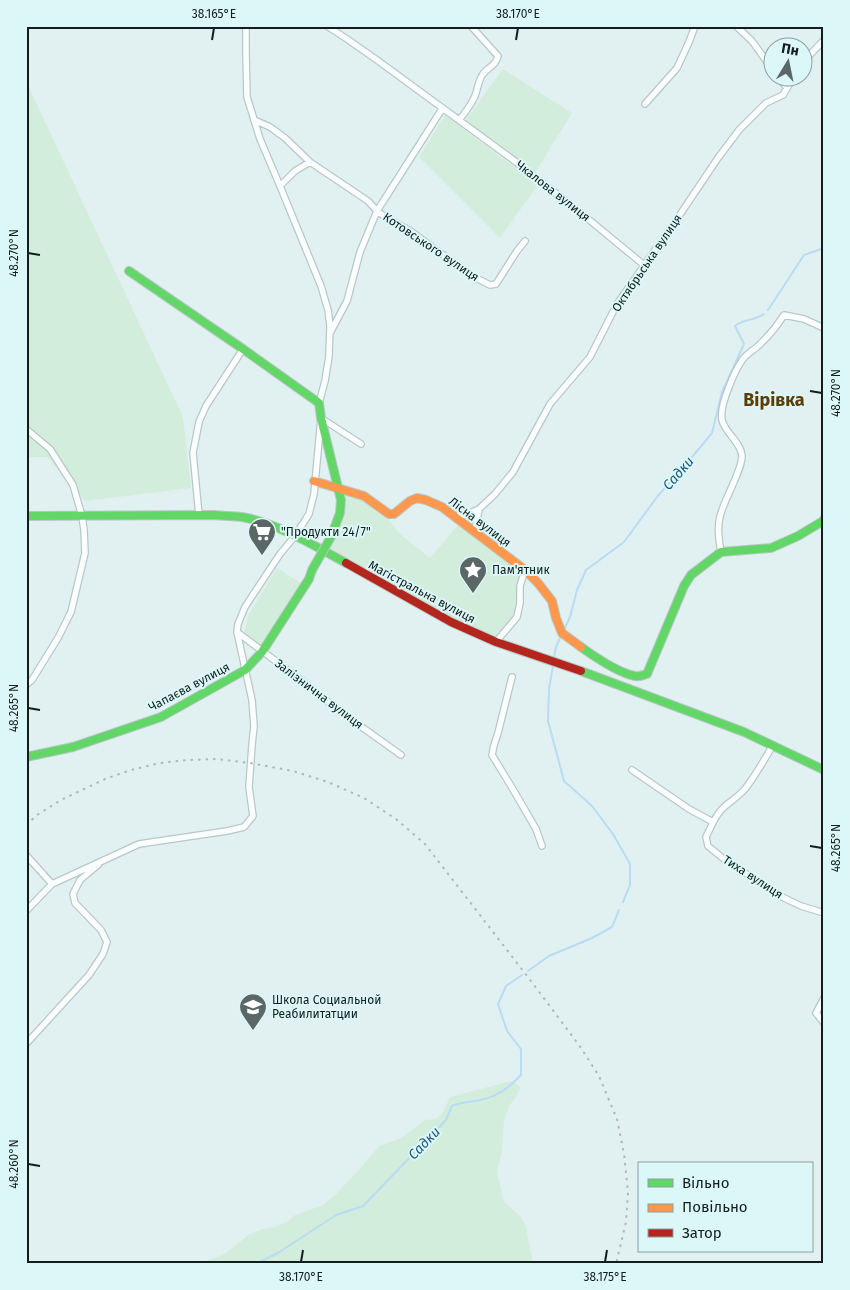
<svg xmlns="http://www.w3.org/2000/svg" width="850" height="1290" font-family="'Fira Sans',sans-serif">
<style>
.green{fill:#d3eddc}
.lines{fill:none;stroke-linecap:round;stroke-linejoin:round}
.stream{stroke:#b9dbf4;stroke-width:2}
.street-casing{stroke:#bac7c7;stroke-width:8}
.fast-casing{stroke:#bac7c7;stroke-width:10}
.slow-casing{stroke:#bac7c7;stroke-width:10}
.jam-casing{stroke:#bac7c7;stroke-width:10}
.street{stroke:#fafdfd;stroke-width:5.5}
.fast{stroke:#63d668;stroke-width:8}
.slow{stroke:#ff974d;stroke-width:8}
.jam{stroke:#b3261e;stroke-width:8}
.rail{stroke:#b3b6b6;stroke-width:2;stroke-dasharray:2.5 5;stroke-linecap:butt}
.fast-bridge-casing{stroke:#bac7c7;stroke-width:10;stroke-linecap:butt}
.fast-bridge{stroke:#63d668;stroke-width:8}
.ticks{fill:none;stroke:#131d1d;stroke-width:2}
.labels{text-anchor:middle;stroke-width:4;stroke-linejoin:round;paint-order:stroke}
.street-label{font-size:12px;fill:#131d1d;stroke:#dbf7f7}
.poi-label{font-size:12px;fill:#131d1d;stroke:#dbf7f7;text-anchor:start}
.water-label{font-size:14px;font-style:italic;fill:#1f5782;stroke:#dbf7f7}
.district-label{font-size:18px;font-weight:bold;fill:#5e3c05;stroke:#dbf7f7}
.neatline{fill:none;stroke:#131d1d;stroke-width:2}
.ticks-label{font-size:12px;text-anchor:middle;fill:#131d1d}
</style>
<rect width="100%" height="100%" fill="#e1f1f1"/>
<path class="green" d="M503,69L572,113L535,173L466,120Z
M26,81L183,417L191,488L85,501L47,457H26Z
M445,115L538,185L500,238L419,157Z
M344,494L363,499L386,516L399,533L430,558L455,528L460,523L521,570L523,573L517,586L518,602L515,615L495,638L452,618L330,548C339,531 346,513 344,494Z
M277,568L301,583L261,645L244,633L248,616Z
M511,1081L521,1087L516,1097L509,1106L504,1121L502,1151L497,1172L504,1202L521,1217L526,1227L533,1264H197L223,1255L250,1234L263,1229L275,1227L287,1222L293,1216L323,1205L335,1195L357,1172L379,1146L401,1138L425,1120L436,1119L442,1114L450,1097Z"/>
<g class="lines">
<path class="stream" d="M768,310L804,255L824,248
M564,630L570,617L577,590L586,570L624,542L657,497L683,468L712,433L722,392L744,344L735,326C743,319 754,321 764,314
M554,657L556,647L560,638
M553,666L549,689L548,721L564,781L592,806L613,834L630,864V885L623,902
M528,971L549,956L592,938L612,927L619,910
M255,1264L278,1253L336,1215L363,1206L446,1120L452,1106C461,1102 470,1102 480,1100C496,1097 510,1087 521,1075V1049L507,1031L498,1004L506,986L522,975"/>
<g class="street-casing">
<path id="street" d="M246,26V52L247,97L260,139L280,186L321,286L328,310L330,326L329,356L325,381L319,403
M327,26L347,39L377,60L512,159L576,209L644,265
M736,26L752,41L772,69
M802,63L824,40
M779,78L787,88
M645,104L677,68L689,42L695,26
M254,120L270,127L285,138L310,162L368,201L377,211L388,219L409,230L472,276L490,285L496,284L517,251L525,241
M459,120C465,113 471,105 475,96C478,88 478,81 483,74C489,66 495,67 498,56L471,26
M280,186L295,171L310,162
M330,333L347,301L360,252L377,211L442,109
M26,429L50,449L73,485L82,516L84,530L85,553L71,612L58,638L32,680L26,685
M479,509L495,494L513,472L550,404L590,357L617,304L679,216L718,158L739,130L766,103L783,95L793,78
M199,515L193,453L199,422L206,406L243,349
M453,516L466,515L479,509L475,531
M721,552C719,540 717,528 720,517C723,501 742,471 742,456C741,442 725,433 722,420C719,406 735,370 743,359C747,354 752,351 757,347C767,338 777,326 784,315L804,319L824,328
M237,632L309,686L338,710L401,755
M496,642L517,617L520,603V586L525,570
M512,677L498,733L494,745L492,755L511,786L536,829L542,846
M773,745C764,760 756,775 745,789C739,796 731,801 724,807C715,815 711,827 706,837L708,846L725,860L780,896L801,906L824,913
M632,770L689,809L713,822
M26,855L52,884
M26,911L52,884L139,844L227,831L244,827L253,816L249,787L252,745L254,726L252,700L237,632L238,624L245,607L280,554L295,536L309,514L314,494L321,418L361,444
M824,998L816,1013L824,1023
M26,1044L89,975L103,954L107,942L101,930L75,903L73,894L80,880L98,865"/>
</g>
<g class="fast-casing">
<path id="fast" d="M129,271L243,349L319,403L321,418L341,500L340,513L331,537
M26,516L214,515C223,516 233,516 242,517C277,523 315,546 346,563
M581,647C595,657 618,673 635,676C639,677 643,675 647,674L684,586L691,575L721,552L771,548L798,536L823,521L824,519
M581,671L744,732L824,770
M26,757L73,747L161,717L245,670L262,652L309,579L312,570"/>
</g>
<g class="slow-casing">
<path id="slow" d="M314,481L364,496L389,514H394L410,501L417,498L426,500L442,507L525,570L538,583L552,601L556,618L562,633L581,647"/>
</g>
<g class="jam-casing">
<path id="jam" d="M346,563L451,622L496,642L581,671"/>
</g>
<use href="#street" class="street"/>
<use href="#fast" class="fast"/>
<use href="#slow" class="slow"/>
<use href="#jam" class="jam"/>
<path class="rail" d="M26,825L37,815L61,800L105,779L131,770L160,763L187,760L217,759L250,763L293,771L328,782L364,798L396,819L425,844L534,985L579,1045L599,1076L617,1119L624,1154L628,1192L626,1222L616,1264"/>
<g class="fast-bridge-casing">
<path id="fast-bridge" d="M312,570L331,537"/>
</g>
<use href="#fast-bridge" class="fast-bridge"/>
</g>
<path class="ticks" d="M212,40L214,28M516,40L518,28M28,253L40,255M810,391L822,393M28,708L40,710M810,846L822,848M28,1164L40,1166M301,1262L303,1250M605,1262L607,1250"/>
<defs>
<g id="supermarket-pin" transform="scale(1.4375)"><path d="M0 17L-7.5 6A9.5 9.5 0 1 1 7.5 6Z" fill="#5b6767" stroke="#dbf7f7"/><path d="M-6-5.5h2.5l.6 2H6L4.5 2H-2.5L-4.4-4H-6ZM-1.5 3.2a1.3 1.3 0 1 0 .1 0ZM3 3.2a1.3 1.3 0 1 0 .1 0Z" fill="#fff"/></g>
<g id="sight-pin" transform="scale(1.4375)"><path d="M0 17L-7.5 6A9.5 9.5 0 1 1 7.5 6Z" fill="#5b6767" stroke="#dbf7f7"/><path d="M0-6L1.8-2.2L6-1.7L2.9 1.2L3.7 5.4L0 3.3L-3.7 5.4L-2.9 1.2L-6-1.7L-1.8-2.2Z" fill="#fff"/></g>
<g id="university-pin" transform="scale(1.4375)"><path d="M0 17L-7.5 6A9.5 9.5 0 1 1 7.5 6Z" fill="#5b6767" stroke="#dbf7f7"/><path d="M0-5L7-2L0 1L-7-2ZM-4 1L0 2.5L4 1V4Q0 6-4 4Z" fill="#fff"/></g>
</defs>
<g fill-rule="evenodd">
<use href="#supermarket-pin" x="262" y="532"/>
<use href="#sight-pin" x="473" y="570"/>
<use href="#university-pin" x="253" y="1007"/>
</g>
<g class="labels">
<g class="street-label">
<text transform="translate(553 191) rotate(38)" y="4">Чкалова вулиця</text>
<text transform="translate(431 247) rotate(34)" y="4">Котовського вулиця</text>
<text transform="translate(647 263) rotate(-56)" y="4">Октябрьська вулиця</text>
<text transform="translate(480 522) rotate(37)" y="4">Лісна вулиця</text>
<text transform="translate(422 592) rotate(28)" y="4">Магістральна вулиця</text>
<text transform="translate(189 687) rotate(-28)" y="4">Чапаєва вулиця</text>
<text transform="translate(319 694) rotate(37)" y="4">Залізнична вулиця</text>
<text transform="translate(753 877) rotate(33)" y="4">Тиха вулиця</text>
</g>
<g class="poi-label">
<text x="281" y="536">"Продукти 24/7"</text>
<text x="492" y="574">Пам'ятник</text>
<text x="272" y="1004">Школа Социальной<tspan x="272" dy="14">Реабилитатции</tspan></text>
</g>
<g class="water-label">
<text transform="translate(678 473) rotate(-49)" y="5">Садки</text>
<text transform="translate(424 1143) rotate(-46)" y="5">Садки</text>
</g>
<g class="district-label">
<text x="774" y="406">Вірівка</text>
</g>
</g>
<rect width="850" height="1290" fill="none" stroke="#dbf7f7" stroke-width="55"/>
<rect x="638" y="1162" width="175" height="90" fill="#dbf7f7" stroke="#8ba0a0"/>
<rect x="648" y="1179" width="25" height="8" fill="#63d668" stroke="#8ba0a0"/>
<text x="682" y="1188" font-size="15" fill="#131d1d">Вільно</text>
<rect x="648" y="1204" width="25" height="8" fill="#ff974d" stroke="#8ba0a0"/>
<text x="682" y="1212" font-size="15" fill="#131d1d">Повільно</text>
<rect x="648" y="1229" width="25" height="8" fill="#b3261e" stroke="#8ba0a0"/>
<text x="682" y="1238" font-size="15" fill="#131d1d">Затор</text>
<g transform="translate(788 62) rotate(10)"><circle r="24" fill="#dbf7f7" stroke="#8ba0a0"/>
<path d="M0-4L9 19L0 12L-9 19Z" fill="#5b6767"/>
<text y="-8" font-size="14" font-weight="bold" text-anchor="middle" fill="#131d1d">Пн</text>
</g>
<rect x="28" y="28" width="794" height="1234" class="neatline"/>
<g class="ticks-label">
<text x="214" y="18">38.165°E</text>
<text x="518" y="18">38.170°E</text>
<text transform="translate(14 253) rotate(-90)" y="4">48.270°N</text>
<text transform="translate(836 393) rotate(-90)" y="4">48.270°N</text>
<text transform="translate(14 708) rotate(-90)" y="4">48.265°N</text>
<text transform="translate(836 848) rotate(-90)" y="4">48.265°N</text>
<text transform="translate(14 1164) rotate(-90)" y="4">48.260°N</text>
<text x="301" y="1281">38.170°E</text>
<text x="605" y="1281">38.175°E</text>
</g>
</svg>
